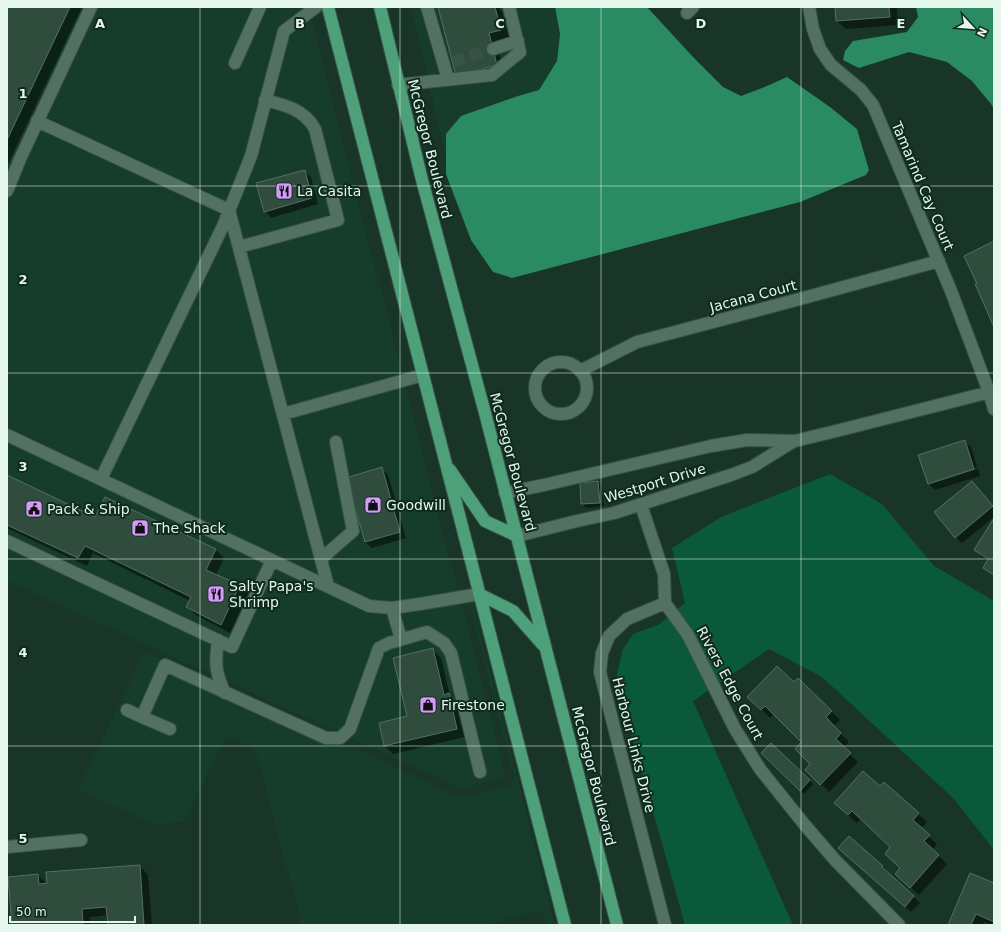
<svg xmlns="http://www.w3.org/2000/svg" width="1001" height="932" font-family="'DejaVu Sans',sans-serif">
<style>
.built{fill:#163c2b}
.green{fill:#0a593c}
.water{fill:#2a8a62}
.shadow{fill:#0007}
.building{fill:#2f4c3d;stroke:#537162}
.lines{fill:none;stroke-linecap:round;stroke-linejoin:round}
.minor-tunnel{stroke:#385246;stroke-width:12;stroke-dasharray:12 6;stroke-linecap:butt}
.minor-casing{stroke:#385145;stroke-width:14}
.major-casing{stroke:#385145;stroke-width:14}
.minor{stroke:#527161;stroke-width:12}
.major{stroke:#4ea07b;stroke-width:12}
.grid{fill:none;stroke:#e5f6ed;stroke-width:1;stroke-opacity:0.55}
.labels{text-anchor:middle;stroke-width:4;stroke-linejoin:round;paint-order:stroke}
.street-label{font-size:14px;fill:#e5f6ed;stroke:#0e2b1e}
.poi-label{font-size:14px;fill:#e5f6ed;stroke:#0e2b1e;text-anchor:start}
.grid-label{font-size:13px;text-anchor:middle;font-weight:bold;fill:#e5f6ed;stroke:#0e2b1e;stroke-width:4;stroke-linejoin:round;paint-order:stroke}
</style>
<rect width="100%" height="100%" fill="#193528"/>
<path class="built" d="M7,7H308L506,777L462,789L7,581Z
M411,7H555L560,34L557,61L539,90L518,96L446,134V156Z
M468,598L471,599L555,925H547L544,916L540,912H535L485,925H302L256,753L252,748L233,737H227L225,738L184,822L155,825L78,790L144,652L459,796H465L509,785L512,782L514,778Z"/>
<path class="green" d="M830,474L882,504L934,566L994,601V850L954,799L822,677L769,649L693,701L793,925H685L616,680L622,651L633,634L658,625L685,603L672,548L721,517Z"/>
<path class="water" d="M555,7H647L693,57L723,87L741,96L767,86L787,77L830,107L857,129L869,170L866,175L800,202L512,278L493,272L471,240L446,174V134L461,116L518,96L539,90L557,61L560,34Z
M916,7H994V109L991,104L972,81L947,62L909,52L859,68L843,60L845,51L853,41L907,32L918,17Z"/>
<path class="shadow" d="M7,7H82L7,166Z
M439,7H498L502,11L509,38L496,42L505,73L465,83Z
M836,7H897L898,25L846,29L837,21Z
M304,171L311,177L318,204L271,218L265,211Z
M964,441L971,447L977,467L931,482V484L978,469L980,476L935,490L929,484L920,455Z
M382,469L388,475L406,538L372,548L365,542Z
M7,476L96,518L216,550L224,558L216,575L239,585L248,594L230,633L196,615L187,607L190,601L93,553L87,566L7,528Z
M598,482L602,486L604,506L586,508L582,504Z
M972,482L994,507V517L962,543L955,537Z
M994,520V576L984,567L988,561L981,556L975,550Z
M432,649L441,658L450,696L457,703L465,737L393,754L385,746L380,723L408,716Z
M798,679L840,720L833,726L849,742L843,748L858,762L829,792L807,770L812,764L802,742L774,714L770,718L749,697L794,684Z
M771,744L813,784L804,794L762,753Z
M884,783L927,822L921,829L937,844L932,850L947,864L919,895L905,882L901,868L892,848L861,819L857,823L843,811L880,788Z
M849,837L883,867L889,873L888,874L920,903L911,912L839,848Z
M140,866L148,875L152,925H109L108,915L90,917V925H13L38,875L48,885Z
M994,884V925H991L984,922L983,925H949Z"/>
<path class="building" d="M7,7H70L7,140Z
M438,7H495L501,30L489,33L497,65L456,76Z
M835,7H889L890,17L836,21Z
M305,170L312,198L264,212L256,183Z
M994,241V327L975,284H977L964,256Z
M965,440L974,469L928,484L918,455Z
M382,467L400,532L365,542L346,478Z
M7,475L95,517L105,497L216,549L206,570L240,585L221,625L186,607L191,597L85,546L78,558L7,525Z
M598,481L600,503L581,504L580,483Z
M972,481L993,506L955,538L934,512Z
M994,518V575L983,568L988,559L974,550Z
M433,648L444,695L449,693L457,729L384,746L379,723L407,716L393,658Z
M777,666L794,682L798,678L832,711L826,717L841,733L836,739L851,753L820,785L805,770L810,764L795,749L801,742L765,706L761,710L747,697Z
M771,743L810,780L800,791L761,753Z
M863,771L880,786L884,782L919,813L913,820L930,835L924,841L939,855L910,888L895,874L900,868L885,854L890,847L852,811L848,815L834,803Z
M849,836L883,866L882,867L914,896L905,907L838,848Z
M140,865L144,925H108L106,907L82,909L83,925H12L8,877L38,874L39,884L47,883L46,872Z
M970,873L994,883V922L976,914L971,925H948Z"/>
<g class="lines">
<path class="minor-tunnel" d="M453,62L493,49"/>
<g class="minor-casing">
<path id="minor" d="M427,7L448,79
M809,7L813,29L820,49L831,65L861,90L873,105L951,291L989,392L994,409
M687,13L693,7
M493,49L518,41
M235,63L260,7
M398,85L492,75L520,52L509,7
M37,121L229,210L328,586
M7,191L20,159L91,7
M239,247L338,220L315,129C305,110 285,105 265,100
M535 388a26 26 0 1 1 52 0a26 26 0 1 1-52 0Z
M580,371L637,342L796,300L939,261
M283,414L423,375
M7,435L369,606L392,608L420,604L479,594
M101,479L223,226L251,156L284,31L316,7
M505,493L544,485L711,446L747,440L795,441L844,429L994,391
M641,505L664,574L665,603L688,635L735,729L760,769L804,824L835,860L899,925
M517,536L577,521L614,513L731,475L752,467L794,441
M7,541L232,647L272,560
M321,559L353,531L336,442
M392,608L401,639
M218,640C215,662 215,673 225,693
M127,710L142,717L165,665L326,738H340L350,729L379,648L389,643L427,632L444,643L451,653L480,772
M142,717L170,729
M7,847L81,840
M665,925L616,735L600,672L602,653L609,636L627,619L665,603"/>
</g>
<g class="major-casing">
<path id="major" d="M328,7L565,925
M380,7L422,180L485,413L617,925
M450,470L485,521L517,536
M479,594L513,611L543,645"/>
</g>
<use href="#minor" class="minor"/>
<use href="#major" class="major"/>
</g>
<path class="grid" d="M200,7V925M400,7V925M601,7V925M801,7V925M7,186H994M7,373H994M7,559H994M7,746H994"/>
<defs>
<g id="restaurant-square" transform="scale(0.9)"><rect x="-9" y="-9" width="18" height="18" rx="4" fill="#d69bfa" stroke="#0e2b1e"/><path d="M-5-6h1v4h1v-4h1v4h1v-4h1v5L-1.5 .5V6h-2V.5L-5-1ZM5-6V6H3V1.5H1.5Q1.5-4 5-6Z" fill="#111"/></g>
<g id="shop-square" transform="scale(0.9)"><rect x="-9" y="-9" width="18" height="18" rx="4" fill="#d69bfa" stroke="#0e2b1e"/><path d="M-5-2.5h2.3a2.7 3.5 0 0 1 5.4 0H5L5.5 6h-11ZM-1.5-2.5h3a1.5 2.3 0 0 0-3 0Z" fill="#111"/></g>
<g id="civic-square" transform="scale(0.9)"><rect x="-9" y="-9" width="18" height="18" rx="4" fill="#d69bfa" stroke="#0e2b1e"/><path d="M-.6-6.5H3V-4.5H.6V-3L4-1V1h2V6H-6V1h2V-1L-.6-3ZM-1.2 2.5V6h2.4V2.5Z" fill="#111"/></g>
</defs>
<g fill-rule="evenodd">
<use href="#restaurant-square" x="284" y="191"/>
<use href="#shop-square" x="373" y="505"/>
<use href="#civic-square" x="34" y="509"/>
<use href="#shop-square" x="140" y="528"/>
<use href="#restaurant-square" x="216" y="594"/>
<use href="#shop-square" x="428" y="705"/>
</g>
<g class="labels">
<g class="street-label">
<text transform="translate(430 149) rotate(76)" y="5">McGregor Boulevard</text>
<text transform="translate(923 186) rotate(67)" y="5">Tamarind Cay Court</text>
<text transform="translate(753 296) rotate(-15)" y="5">Jacana Court</text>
<text transform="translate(513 462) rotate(75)" y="5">McGregor Boulevard</text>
<text transform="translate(655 483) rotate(-17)" y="5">Westport Drive</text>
<text transform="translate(730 683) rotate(62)" y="5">Rivers Edge Court</text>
<text transform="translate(634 745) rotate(76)" y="5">Harbour Links Drive</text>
<text transform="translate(594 776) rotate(76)" y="5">McGregor Boulevard</text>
</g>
<g class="poi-label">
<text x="297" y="196">La Casita</text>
<text x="386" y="510">Goodwill</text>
<text x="47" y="514">Pack &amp; Ship</text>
<text x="153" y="533">The Shack</text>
<text x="229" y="591">Salty Papa's<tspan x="229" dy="16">Shrimp</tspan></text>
<text x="441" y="710">Firestone</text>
</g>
</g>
<g class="grid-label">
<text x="100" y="28">A</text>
<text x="300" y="28">B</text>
<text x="500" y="28">C</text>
<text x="701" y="28">D</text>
<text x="901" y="28">E</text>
<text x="23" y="98">1</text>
<text x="23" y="284">2</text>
<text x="23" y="471">3</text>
<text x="23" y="657">4</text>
<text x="23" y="843">5</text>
</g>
<rect width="1001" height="932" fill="none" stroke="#e5f6ed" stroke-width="16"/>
<g transform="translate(973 28) rotate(116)" stroke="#0e2b1e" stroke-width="3" paint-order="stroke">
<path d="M0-3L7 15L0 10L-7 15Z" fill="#e5f6ed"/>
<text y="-6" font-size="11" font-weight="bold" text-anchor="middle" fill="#e5f6ed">N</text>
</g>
<path d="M10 916v6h125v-6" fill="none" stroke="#e5f6ed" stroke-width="2"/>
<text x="16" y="916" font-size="12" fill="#e5f6ed" stroke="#0e2b1e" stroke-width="3" paint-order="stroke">50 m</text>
</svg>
